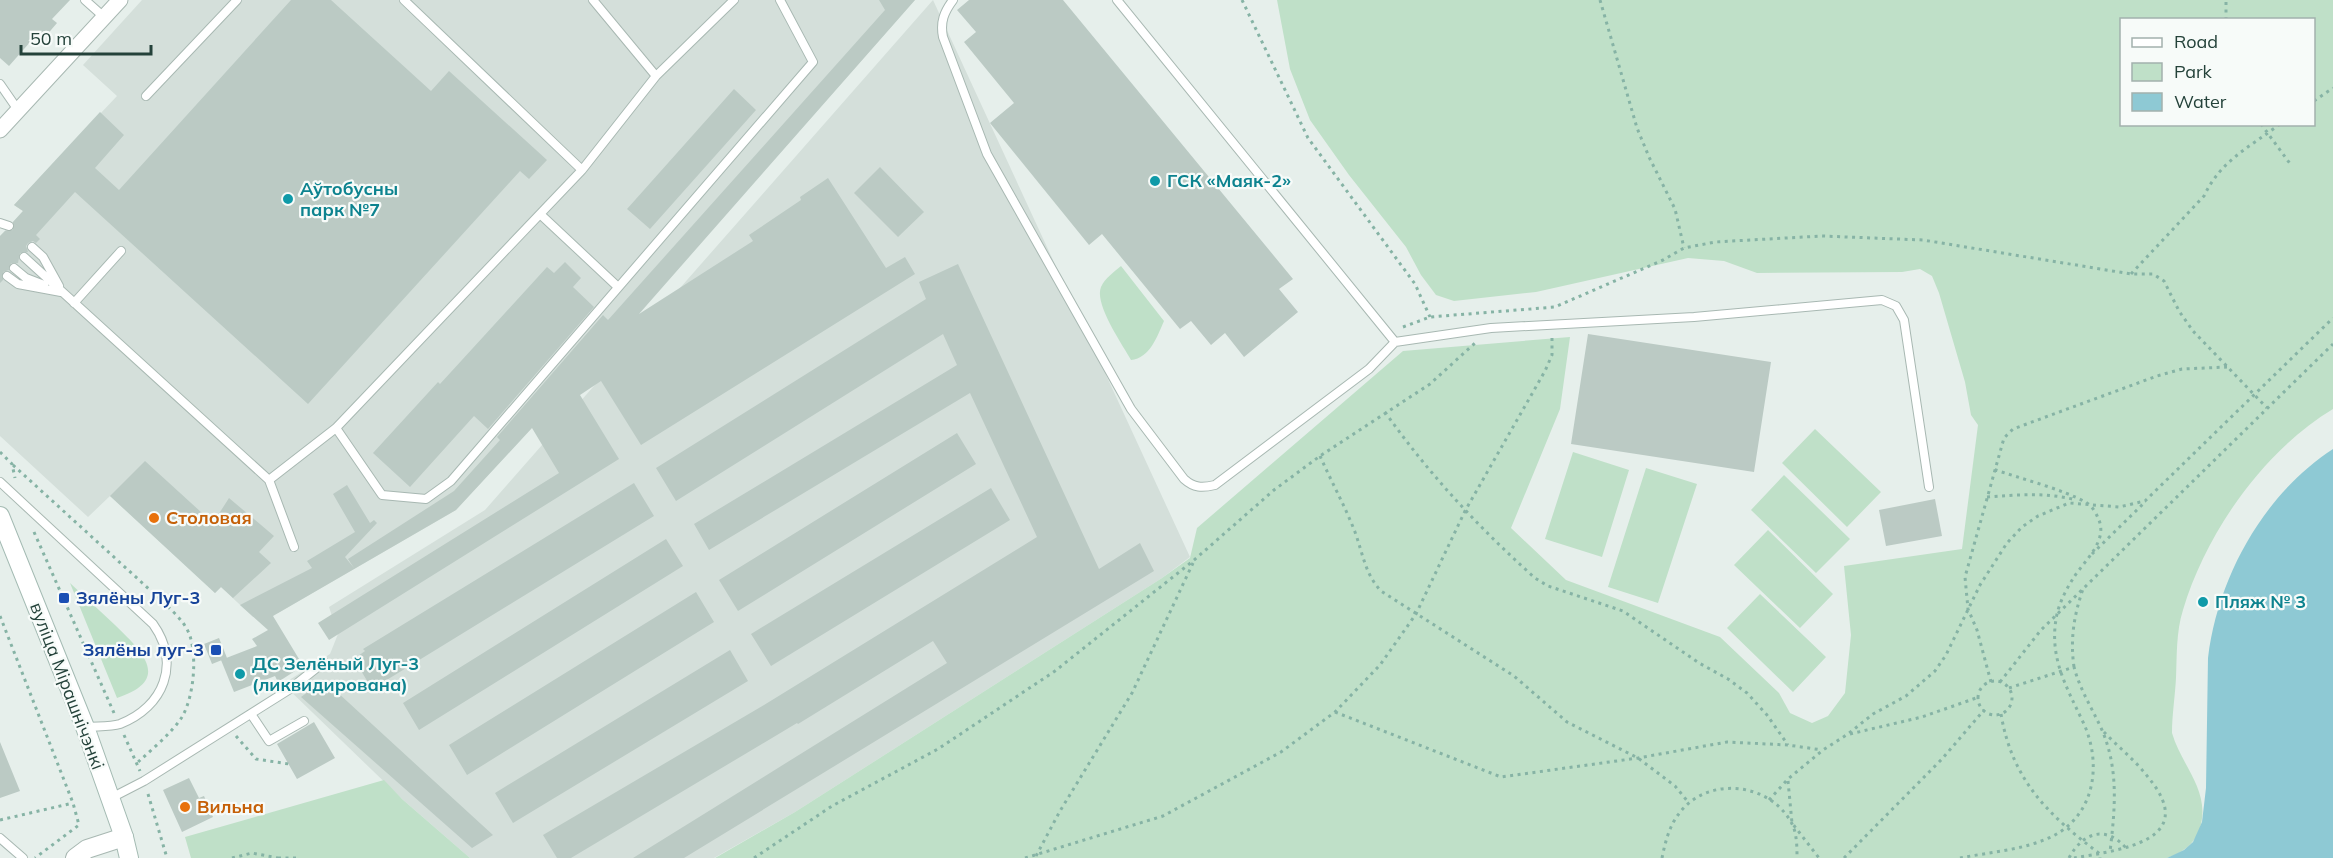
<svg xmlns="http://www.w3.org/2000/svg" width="2333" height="858" font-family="Mulish,sans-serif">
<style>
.built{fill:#d4dfda}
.green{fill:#bfe0c8;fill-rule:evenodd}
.water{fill:#8ec9d4}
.building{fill:#bbcac4}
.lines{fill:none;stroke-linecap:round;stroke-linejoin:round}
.service-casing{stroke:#a8b8b2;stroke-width:10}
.minor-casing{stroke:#a8b8b2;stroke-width:17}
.tertiary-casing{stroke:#a8b8b2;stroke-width:20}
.secondary-casing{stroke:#a4bbb3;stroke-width:20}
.path{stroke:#86b3a5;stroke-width:3;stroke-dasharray:3 4.5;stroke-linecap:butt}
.service{stroke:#fff;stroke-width:8}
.minor{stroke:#fff;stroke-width:15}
.tertiary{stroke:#fff;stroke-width:18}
.secondary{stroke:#fff;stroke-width:18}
.culture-dot{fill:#0f9aa8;stroke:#f7fbf9;stroke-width:2}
.food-dot{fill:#e8710a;stroke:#f7fbf9;stroke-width:2}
.transit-dot{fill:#1a4fb4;stroke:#f7fbf9;stroke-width:2}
.labels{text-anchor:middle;stroke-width:4.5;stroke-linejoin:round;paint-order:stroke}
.culture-label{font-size:18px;font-weight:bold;fill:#0d838f;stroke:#f7fbf9;text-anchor:start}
.food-label{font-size:18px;font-weight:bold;fill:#c56008;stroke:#f7fbf9;text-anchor:start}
.transit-label{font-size:18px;font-weight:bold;fill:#164399;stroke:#f7fbf9;text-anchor:start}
.street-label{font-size:18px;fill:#24423a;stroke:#f7fbf9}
</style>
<rect width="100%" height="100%" fill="#e6efeb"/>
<path class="built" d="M142,0H915L666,282L456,510L278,613L253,617L221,587L215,593L110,496L88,517L0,436V236L23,211L14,205L117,96L83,65Z
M933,0L1190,557L1162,578L795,812L714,858H470L402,799L283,684L330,654L338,634L329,607L485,510Z"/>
<path class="green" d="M1277,0H2333V409C2263,451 2206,533 2183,610C2176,632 2177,656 2176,678C2175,697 2172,715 2172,733C2182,767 2211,791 2200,828C2195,844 2182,853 2167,858H715L795,812L1162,578L1190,558L1197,528L1403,351L1570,337L1560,409L1511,528L1566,580L1720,637L1779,693L1790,713L1812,723L1828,716L1845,693L1851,635L1844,566L1962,549L1978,425L1971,415L1965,382L1939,293L1932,276L1920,269L1902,272L1757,273L1724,261L1688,258L1536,292L1454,301L1436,295L1421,275L1406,247L1349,175L1310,120L1290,69ZM2122,20H2314V124H2122Z
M1121,266L1164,321C1157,337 1150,358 1131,360C1122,344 1094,304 1101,287C1105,278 1114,272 1121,266Z
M1815,429L1881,492L1847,527L1782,463Z
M1573,452L1629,470L1602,557L1545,539Z
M1646,468L1697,484L1658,603L1608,587Z
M1784,475L1850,539L1816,573L1751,510Z
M1768,530L1833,594L1800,628L1734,565Z
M70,583C85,597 100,611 115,625C143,652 172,680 117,698Z
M1760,594L1826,657L1793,692L1727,628Z
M384,780L402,799L470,858H191L185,837Z"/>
<path class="water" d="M2333,449V858H2167L2184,850L2193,842L2202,822L2206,788L2208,658C2218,576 2264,494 2333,449Z"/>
<path class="building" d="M0,0H70L52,19L57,23L45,37L39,32L9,66L0,58Z
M291,0H331L431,91L449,71L547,160L529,179L520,171L308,404L75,192L36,235L40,239L36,243L33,241L28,243L26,246L28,252L20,253L18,263H11L9,270L3,272V280L0,283V236L5,231L13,230V222L23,211L14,205L100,112L124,135L95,168L119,190Z
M879,0H915L639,314L753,241L749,235L801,200L800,197L828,178L886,268L905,257L915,274L641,445L601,381L580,395L619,459L329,640L318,623L559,473L532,428L456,510L273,616L299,659L290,664L295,671L278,682L275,676L234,692L221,660L257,646L252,639L268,630L240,605L312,568L307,561L355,532L333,494L347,485L370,523L374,520L377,523L345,557L354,568L348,559L454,491L500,440L497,437L603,315L608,320L885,10Z
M969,0H1063L1293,279L1279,289L1298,312L1244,357L1225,333L1211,345L1191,321L1180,329L1102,234L1089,245L990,123L1014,103L964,42L976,32L957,10Z
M734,89L756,110L650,229L627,209Z
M880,167L924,212L898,237L854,193Z
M565,262L581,278L573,287L594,307L488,429L474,416L410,487L373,453L438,382L440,384L547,267L554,273Z
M958,264L1099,569L1140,543L1154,571L684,858H633L947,663L933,641L798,724L797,723L571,858H557L543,835L764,705L1037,537L970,393L709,550L694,524L957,365L943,334L676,501L656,468L926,299L919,282Z
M1588,334L1771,362L1754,472L1571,444Z
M957,433L976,464L738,611L719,580Z
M145,461L213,523L229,498L274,536L259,552L271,563L233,598L221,587L215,593L110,496Z
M634,483L654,516L372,689L354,659L365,651L363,649Z
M991,488L1010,520L771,666L751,634Z
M1935,499L1942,536L1886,546L1879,510Z
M666,539L683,566L419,730L403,703Z
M696,592L714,622L467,775L449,745Z
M219,638L227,658L212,664L204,644Z
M730,650L748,681L513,823L495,793Z
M324,680L422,770L493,835L472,848L301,697Z
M314,722L335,758L297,779L277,744Z
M0,742L20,791L0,798Z
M189,778L199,798L204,796L213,817L182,832L163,790Z"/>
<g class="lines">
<g class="service-casing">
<path id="service" d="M85,0L104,17
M593,0L656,76
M953,0C944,12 940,22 943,37L987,154L1131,409L1184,479C1194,488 1202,488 1215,485L1369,369L1395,342L1491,328L1694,317L1882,300L1896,306L1904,320L1929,487
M1117,0L1395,342
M0,84L18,110
M146,96L237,0
M582,170L656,76L734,0
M540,214L618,287
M0,223L9,226
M32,247L43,257L59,286
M24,257L269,480L336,428L582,170L404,0
M14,268L26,278L44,285
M7,276L18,284L61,292
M74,303L121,251
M336,428L382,495L426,499L451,481L813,62L780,0
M269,480L294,547
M0,482L153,624C181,663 164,707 120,724C110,727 97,726 87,727
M251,714L269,741L304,721
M111,798L144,781L290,689L324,662
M0,838L23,858"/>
</g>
<g class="minor-casing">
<path id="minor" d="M0,130L120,0"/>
</g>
<g class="tertiary-casing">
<path id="tertiary" d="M75,858L87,849L124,837"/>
</g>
<g class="secondary-casing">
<path id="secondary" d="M0,516L85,727L124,837L129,858"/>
</g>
<path class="path" d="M1242,0L1308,138L1415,284L1430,317
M1600,0L1637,128L1649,157L1675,209L1684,248
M2226,20V0
M2314,101L2333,88
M2261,124L2291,165
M2131,274L2204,196C2221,160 2250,147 2280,124
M1403,327L1430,317L1555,307L1663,260L1684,248L1715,242L1822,236L1923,240L2131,274H2153L2164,281L2179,311L2193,331L2267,408
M1385,412C1428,473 1479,528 1535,578L1548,586L1623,611L1699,663L1728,679L1747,693L1767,715L1788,745
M0,452L12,464L15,478
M1320,456C1331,481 1345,506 1355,532C1363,554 1365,574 1381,591L1514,676L1567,722L1638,758L1675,786L1689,803
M13,465L161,600C171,610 185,621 190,636C197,658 194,696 182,717C171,734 152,749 137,763
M1987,497C2018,495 2046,492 2076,500
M34,532L114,713
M2092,554L2143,504
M0,616L73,803L79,825L35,858
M2074,667C2070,639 2074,615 2083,589
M1978 698a17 17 0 1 1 34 0a17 17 0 1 1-34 0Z
M1991,682L1977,630L1968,609L1965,577L2004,438L2013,429L2157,376L2182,369L2227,367
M2000,682L2041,630L2333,344
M2009,688L2074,667C2080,690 2092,708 2102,730C2119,770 2115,809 2110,852
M1335,712L1501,777L1638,758L1727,742L1788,745L1822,750
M2001,714C2012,780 2048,815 2100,854V858
M1850,734L1922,717L1979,697
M124,735L140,771
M236,736L256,759L289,764
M1788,781L1792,823L1819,858
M148,794L167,858
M1769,800L1788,779L1823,750L1848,734L1873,714L1906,696L1935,671L1946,655L1980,585L2007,543L2022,527L2038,516L2069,503L2119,507L2145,501L2333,318
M0,820L73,803
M1036,856L1060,811L1132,693L1193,563
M232,858L252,853L278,858
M278,858H300
M754,858L832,806L938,749L1055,671L1193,561L1274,490L1320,456L1430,384L1475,343
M1025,858L1163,816L1281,752L1335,712L1380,665L1416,614L1465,511L1545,371L1552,355V336
M1662,858C1665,843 1669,827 1678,815C1705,776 1768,781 1791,822C1797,832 1797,847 1797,858
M1844,858L1942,759L1984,710
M1960,858C1990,852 2025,850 2053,836C2096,814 2102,762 2083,722C2066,686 2048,656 2057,614C2060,601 2067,588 2074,577C2085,560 2109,540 2098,518C2096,513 2092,506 2087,503C2063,489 2021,479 1993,469
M2069,858C2083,832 2106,825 2126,848
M2074,858C2120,850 2201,841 2148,777C2135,760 2117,746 2103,731"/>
<use href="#service" class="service"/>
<use href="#minor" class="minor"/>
<use href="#tertiary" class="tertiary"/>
<use href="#secondary" class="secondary"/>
</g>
<g class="culture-dot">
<circle cx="1155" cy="181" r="6"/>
<circle cx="288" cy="199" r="6"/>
<circle cx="2203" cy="602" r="6"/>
<circle cx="240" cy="674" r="6"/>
</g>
<g class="food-dot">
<circle cx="154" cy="518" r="6"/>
<circle cx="185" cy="807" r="6"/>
</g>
<g class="transit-dot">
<rect x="58" y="592" width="12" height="12" rx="3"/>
<rect x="210" y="644" width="12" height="12" rx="3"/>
</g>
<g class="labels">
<g class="culture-label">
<text x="1167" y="187">ГСК «Маяк-2»</text>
<text x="300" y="195">Аўтобусны<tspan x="300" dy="21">парк №7</tspan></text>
<text x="2215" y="608">Пляж № 3</text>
<text x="252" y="670">ДС Зелёный Луг-3<tspan x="252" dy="21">(ликвидирована)</tspan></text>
</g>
<g class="food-label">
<text x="166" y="524">Столовая</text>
<text x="197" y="813">Вильна</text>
</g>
<g class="transit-label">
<text x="76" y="604">Зялёны Луг-3</text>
<text x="204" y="656" text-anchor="end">Зялёны луг-3</text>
</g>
<g class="street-label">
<text transform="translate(67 686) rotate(69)" y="6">вуліца Мірашнічэнкі</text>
</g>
</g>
<rect x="2120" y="18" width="195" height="108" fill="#f7fbf9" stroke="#a3b1ad" stroke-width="1.5"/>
<rect x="2132" y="38" width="30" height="9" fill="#ffffff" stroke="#a3b1ad" stroke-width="1.5"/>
<text x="2174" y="48" font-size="18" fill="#24423a">Road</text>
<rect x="2132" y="63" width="30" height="18" fill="#bfe0c8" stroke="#a3b1ad" stroke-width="1.5"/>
<text x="2174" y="78" font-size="18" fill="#24423a">Park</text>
<rect x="2132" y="93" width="30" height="18" fill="#8ec9d4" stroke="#a3b1ad" stroke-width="1.5"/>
<text x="2174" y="108" font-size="18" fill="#24423a">Water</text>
<path d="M21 45v9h130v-9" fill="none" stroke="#24423a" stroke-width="3"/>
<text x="30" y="45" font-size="18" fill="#24423a" stroke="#f7fbf9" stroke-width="4.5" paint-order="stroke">50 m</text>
</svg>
